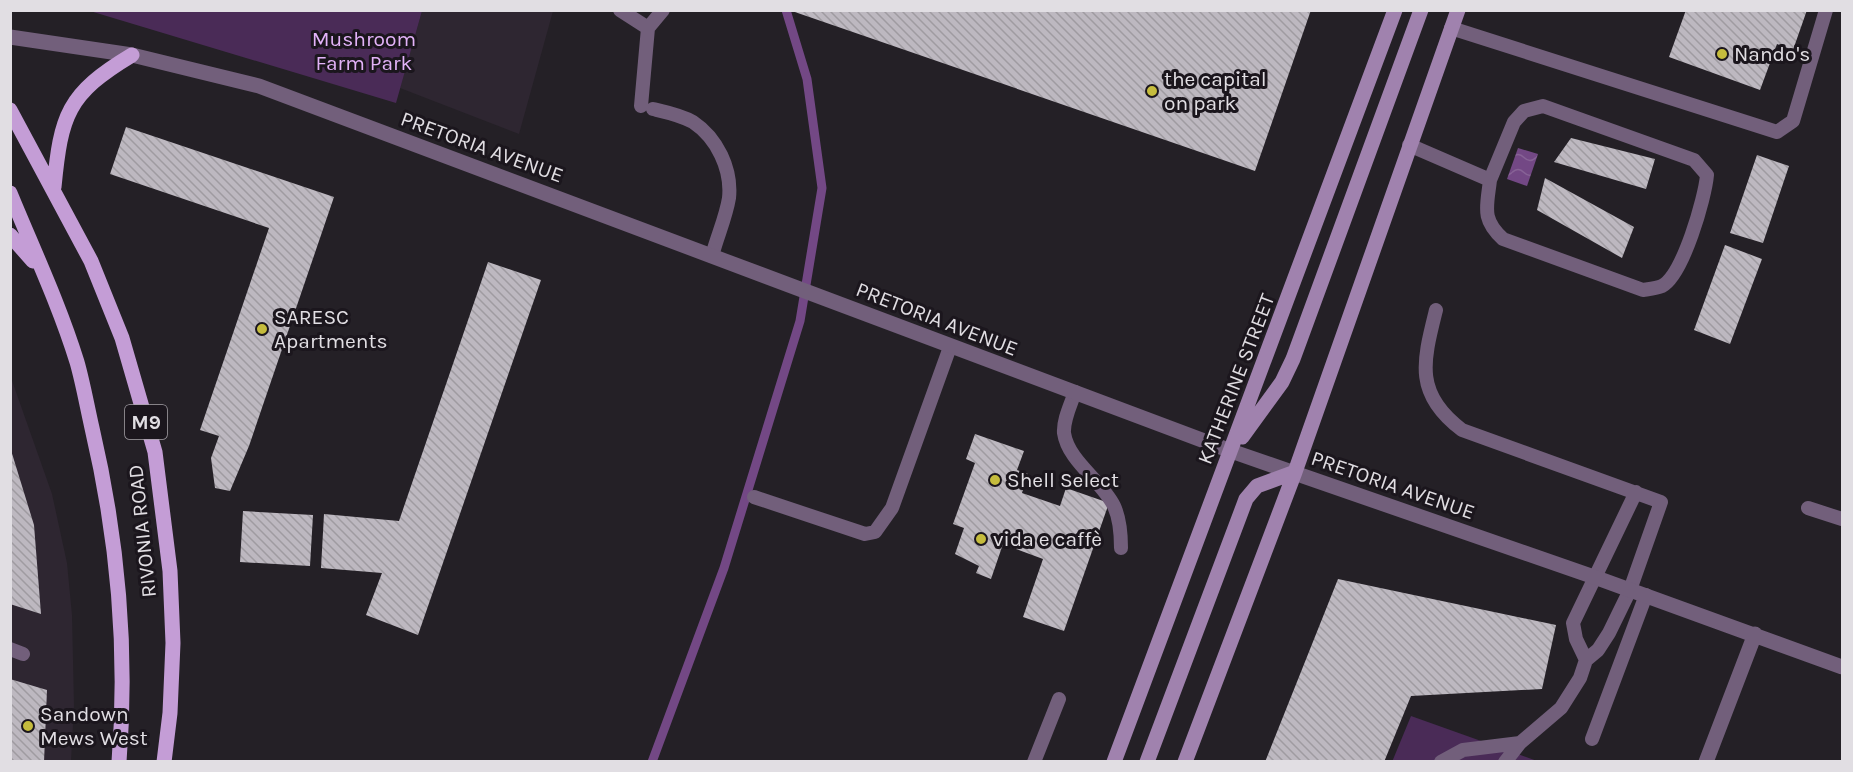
<svg xmlns="http://www.w3.org/2000/svg" width="1853" height="772" font-family="Karla,sans-serif">
<style>
.built{fill:#2e2631}
.park{fill:#4a2b57}
.water{fill:url(#water-waves)}
.lines{fill:none;stroke-linecap:round;stroke-linejoin:round}
.stream{stroke:#734885;stroke-width:9}
.building{fill:url(#building-back-hatch)}
.service{stroke:#725f7b;stroke-width:14}
.minor{stroke:#725f7b;stroke-width:15}
.secondary{stroke:#a082ae;stroke-width:15}
.primary{stroke:#c49dd6;stroke-width:15}
.poi-dot{fill:#c5bc3d;stroke:#1b161d;stroke-width:2}
.labels{text-anchor:middle;stroke-width:6;stroke-linejoin:round;paint-order:stroke}
.shield{fill:#1b161d;stroke:#a6a2a8;stroke-width:1.5}
.shield-label{font-size:20px;font-weight:bold;fill:#e1dee3}
.park-label{font-size:21px;fill:#e2b2f8;stroke:#1b161d}
.poi-label{font-size:21px;fill:#e1dee3;stroke:#1b161d;text-anchor:start}
.street-label{font-size:21px;fill:#e1dee3;stroke:#1b161d}
</style>
<defs>
<pattern id="water-waves" width="16" height="10" patternUnits="userSpaceOnUse" patternTransform="scale(1.5)"><rect width="16" height="10" fill="#734885"/><path d="M0 5q4-4 8 0t8 0" fill="none" stroke="#876296"/></pattern>
<pattern id="building-back-hatch" width="6" height="6" patternUnits="userSpaceOnUse" patternTransform="scale(1.5)"><rect width="6" height="6" fill="#bdb8c0"/><path d="M-1 5l2 2M0 0l6 6M5-1l2 2" fill="none" stroke="#9f9ba1"/></pattern>
</defs>
<rect width="100%" height="100%" fill="#242026"/>
<path class="built" d="M422,11H553L519,134L400,88Z
M10,375L52,494L67,563L72,615L74,706L71,761H11Z"/>
<path class="park" d="M90,11L422,10V11L396,103Z
M1411,716L1537,761L1392,762Z"/>
<path class="water" d="M1518,148L1538,154L1527,186L1507,179Z"/>
<g class="lines">
<path class="stream" d="M652,762L724,568L800,321L822,188L807,79L786,10"/>
</g>
<path class="building" d="M789,10H1311L1255,171Z
M1686,10H1807L1793,50L1777,44L1760,90L1669,57Z
M126,127L334,197L249,446L230,491L215,488L211,458L219,436L200,430L269,228L110,174Z
M1571,138L1655,159L1646,189L1554,162Z
M1757,155L1789,166L1763,243L1730,233Z
M1545,178L1634,227L1622,258L1537,210Z
M1725,245L1762,259L1730,344L1694,330Z
M488,262L541,280L418,635L366,615L382,573L321,568L324,514L399,521Z
M975,434L1024,451L1017,470L1028,474L1022,493L1060,506L1066,488L1109,503L1064,631L1023,617L1043,559L1003,544L991,579L976,573L979,566L955,554L964,528L953,524L975,463L966,459Z
M10,447L34,525L41,614L10,604Z
M243,511L313,515L310,566L240,562Z
M1338,579L1556,625L1542,689L1411,696L1384,762H1265Z
M10,679L47,690L44,762H10Z"/>
<g class="lines">
<path class="service" d="M620,10L648,28
M1451,28L1777,132L1793,121L1826,10
M641,106L648,28L663,10
M653,109C666,112 681,115 693,122C717,138 732,169 729,198C726,217 717,237 712,256
M1409,145L1490,180L1514,122L1524,111L1543,106L1694,160L1707,175C1705,198 1683,275 1662,286C1657,288 1649,289 1643,290L1503,239C1481,219 1487,207 1490,180
M1436,310C1423,362 1414,394 1462,430L1661,502L1630,590L1609,633L1598,650L1586,660L1580,678L1561,708L1520,743L1505,762
M1075,392C1071,404 1063,420 1064,433C1068,461 1102,481 1114,506C1120,519 1121,534 1121,548
M754,497L865,534L875,532L892,508L950,347
M1808,508L1842,519
M10,649L23,654
M1586,660L1576,639L1573,623L1636,492
M1592,739L1646,595
M1034,762L1059,699
M1441,762L1463,750L1520,743"/>
<path class="minor" d="M10,37L132,55L259,86L1231,451L1597,578L1842,667
M1706,762L1755,634"/>
<path class="secondary" d="M1242,437L1282,382L1293,359L1421,10
M1114,762L1395,10
M1147,762L1246,499L1257,486L1295,472
M1185,762L1295,472L1458,10"/>
<path class="primary" d="M10,110L91,261L122,338L155,452L170,571L173,643L170,713L164,762
M54,187C61,115 67,94 132,55
M10,193C33,249 59,304 77,362C83,383 87,406 92,428C118,539 128,648 119,762
M10,235L33,261"/>
</g>
<g class="poi-dot">
<circle cx="1722" cy="54" r="6"/>
<circle cx="1152" cy="91" r="6"/>
<circle cx="262" cy="329" r="6"/>
<circle cx="995" cy="480" r="6"/>
<circle cx="981" cy="539" r="6"/>
<circle cx="28" cy="726" r="6"/>
</g>
<g class="labels">
<rect class="shield" x="125" y="405" width="42" height="34" rx="4.5"/>
<g class="shield-label">
<text x="146" y="429">M9</text>
</g>
<g class="park-label">
<text x="364" y="46">Mushroom<tspan x="364" dy="24">Farm Park</tspan></text>
</g>
<g class="poi-label">
<text x="1734" y="61">Nando's</text>
<text x="1164" y="86">the capital<tspan x="1164" dy="24">on park</tspan></text>
<text x="274" y="324">SARESC<tspan x="274" dy="24">Apartments</tspan></text>
<text x="1007" y="487">Shell Select</text>
<text x="993" y="546">vida e caffè</text>
<text x="40" y="721">Sandown<tspan x="40" dy="24">Mews West</tspan></text>
</g>
<g class="street-label">
<text transform="translate(482 147) rotate(20)" y="7">PRETORIA AVENUE</text>
<text transform="translate(937 319) rotate(21)" y="7">PRETORIA AVENUE</text>
<text transform="translate(1236 379) rotate(-69)" y="7">KATHERINE STREET</text>
<text transform="translate(1393 485) rotate(19)" y="7">PRETORIA AVENUE</text>
<text transform="translate(142 531) rotate(-96)" y="7">RIVONIA ROAD</text>
</g>
</g>
<rect width="1853" height="772" fill="none" stroke="#e1dee3" stroke-width="24"/>
</svg>
